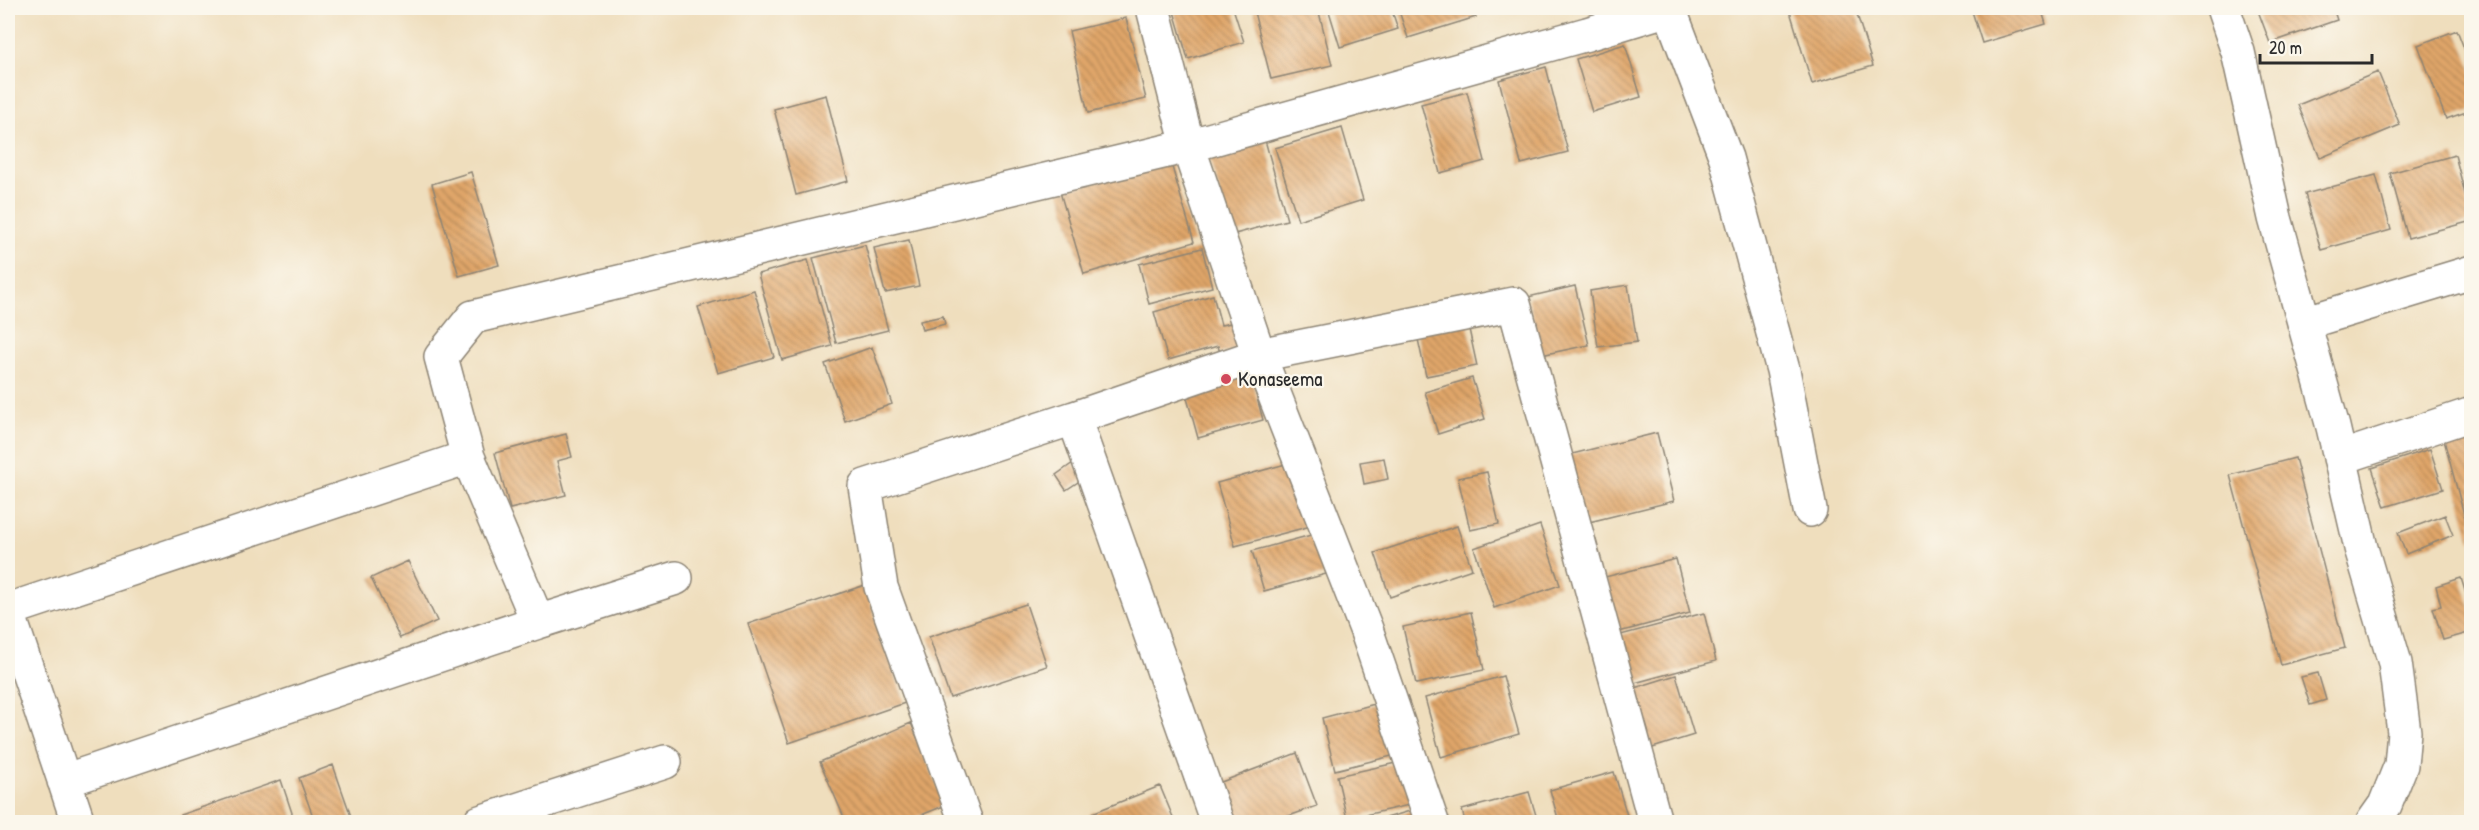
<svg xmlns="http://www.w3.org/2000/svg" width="2479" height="830" font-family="'Patrick Hand',sans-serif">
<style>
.building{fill:url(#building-back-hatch)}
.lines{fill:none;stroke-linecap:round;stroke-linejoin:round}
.street-casing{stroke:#8d8474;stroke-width:36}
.street{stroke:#fff;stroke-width:33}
.poi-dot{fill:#d1495b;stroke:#fbf7ec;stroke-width:2}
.labels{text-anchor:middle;stroke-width:4.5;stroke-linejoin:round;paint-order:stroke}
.poi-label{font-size:21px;fill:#2b2b2b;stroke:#fbf7ec;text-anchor:start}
</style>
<defs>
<pattern id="building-back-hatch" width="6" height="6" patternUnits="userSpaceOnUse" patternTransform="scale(1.5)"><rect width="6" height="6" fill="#e0a669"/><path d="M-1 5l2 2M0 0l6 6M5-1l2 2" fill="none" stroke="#b68757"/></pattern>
</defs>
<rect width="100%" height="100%" fill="#fbf7ec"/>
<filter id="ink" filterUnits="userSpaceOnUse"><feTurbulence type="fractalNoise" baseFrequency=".0167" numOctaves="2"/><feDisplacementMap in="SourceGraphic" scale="12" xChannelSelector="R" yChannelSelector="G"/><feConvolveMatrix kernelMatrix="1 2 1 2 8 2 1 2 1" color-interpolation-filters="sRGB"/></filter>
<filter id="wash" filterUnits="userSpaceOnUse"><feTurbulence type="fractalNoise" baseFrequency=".008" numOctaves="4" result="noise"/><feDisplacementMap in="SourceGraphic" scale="24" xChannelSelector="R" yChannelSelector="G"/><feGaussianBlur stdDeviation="1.35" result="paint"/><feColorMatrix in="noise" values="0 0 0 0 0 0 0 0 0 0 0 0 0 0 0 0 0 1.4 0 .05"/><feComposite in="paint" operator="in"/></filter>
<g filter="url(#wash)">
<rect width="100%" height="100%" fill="#efdebd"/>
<g id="blocks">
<path class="building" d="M1173,8H1233L1244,42L1188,59Z
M1253,8H1318L1332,65L1271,79Z
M1328,8H1391L1398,29L1340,47Z
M1398,8H1473L1476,17L1408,38Z
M1789,8H1855L1873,66L1812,84Z
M1971,8H2041L2046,24L1982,43Z
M2257,8H2333L2337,20L2270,43Z
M1126,18L1146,99L1088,113L1069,31Z
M2457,30L2472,69V110L2446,119L2418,45Z
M1625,44L1641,97L1592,112L1576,59Z
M1546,67L1568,152L1521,164L1499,80Z
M2378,72L2400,125L2320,158L2298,105Z
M1467,92L1485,161L1440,173L1421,104Z
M826,95L848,181L796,195L774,109Z
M1342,128L1363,200L1298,220L1275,148Z
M1265,140L1287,220L1231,235L1209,156Z
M2455,155L2472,221L2408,238L2390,173Z
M1170,160L1194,242L1084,274L1060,192Z
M471,172L499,265L459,276L432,184Z
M2376,175L2391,230L2321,250L2305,194Z
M909,240L919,286L885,293L874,248Z
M865,245L888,330L836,343L813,258Z
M1202,248L1212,287L1149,304L1139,264Z
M808,260L832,346L782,360L758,274Z
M1628,285L1637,342L1598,347L1590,291Z
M1575,286L1589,345L1541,355L1528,297Z
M754,290L774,357L718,373L698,307Z
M1213,295L1221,325L1245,320L1251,347L1220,353L1218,346L1168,360L1154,312Z
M943,316L945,324L922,330L920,321Z
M1467,320L1477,366L1426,376L1416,330Z
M872,347L892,404L845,421L825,364Z
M1249,369L1263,420L1198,438L1184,387Z
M1472,378L1485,419L1438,434L1425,392Z
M2472,432V541H2471L2444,440Z
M1657,433L1674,501L1581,524L1564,456Z
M566,434L572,457L557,461L566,495L510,509L495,453Z
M2430,449L2443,489L2385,507L2372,468Z
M1384,458L1388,479L1364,484L1360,462Z
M2295,458L2345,648L2281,665L2230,475Z
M1293,462L1311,526L1235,546L1217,483Z
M1073,463L1084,478L1066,490L1056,475Z
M1487,472L1499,524L1470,530L1458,478Z
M2445,515L2453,535L2406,554L2398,533Z
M1540,525L1560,585L1494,608L1474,548Z
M1457,526L1472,569L1390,597L1375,553Z
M1315,534L1326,574L1264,591L1252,551Z
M1676,559L1690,613L1619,632L1605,577Z
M408,561L437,621L400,638L371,578Z
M2461,578L2472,613V632L2443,640L2433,608L2441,606L2436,586Z
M865,585L905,703L789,743L748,624Z
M1026,604L1047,666L950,698L929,637Z
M1471,612L1484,670L1416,684L1403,627Z
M1704,613L1716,661L1627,685L1613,637Z
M2318,673L2326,700L2310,705L2301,677Z
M1676,675L1694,735L1646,750L1628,690Z
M1503,676L1519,734L1441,757L1425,698Z
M1386,701L1400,754L1335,770L1322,718Z
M911,723L946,805L904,822H846L820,762Z
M1297,753L1317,806L1272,822H1230L1216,784Z
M1405,761L1414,804L1347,819L1337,776Z
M333,765L353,822H315L299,778Z
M1614,772L1629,822H1559L1550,790Z
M281,780L295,822H182L180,815Z
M1160,786L1175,822H1094L1090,814Z
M1529,792L1538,822H1465L1462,810Z
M1420,808L1425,822H1373Z"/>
</g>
</g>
<g filter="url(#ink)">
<use href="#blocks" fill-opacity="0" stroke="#8d8474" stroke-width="1.5"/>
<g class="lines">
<g class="street-casing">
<path id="street" d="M1153,8L1188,146L1587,34L1672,8
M1669,8L1726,158L1783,370L1810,510
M2223,8L2238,52L2275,218L2333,427L2361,548L2395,663L2404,732L2401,765L2385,805L2373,822
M2304,323L2472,272
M468,457L441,357L473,317L1188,146L1259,355L1366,629L1432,822
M2340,458L2472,414
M8,610L468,457L538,622L64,781
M8,612L78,822
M538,622L676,578
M480,822L665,762
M966,822L881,587L865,486L1074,418
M1217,822L1074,418L1259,355L1514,304L1655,822"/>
</g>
<use href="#street" class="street"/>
</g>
</g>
<circle class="poi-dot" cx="1226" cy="379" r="6"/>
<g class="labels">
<g class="poi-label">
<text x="1238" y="386">Konaseema</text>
</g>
</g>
<rect width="2479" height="830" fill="none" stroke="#fbf7ec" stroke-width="30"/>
<path d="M2260 54v9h112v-9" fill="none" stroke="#2b2b2b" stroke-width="3"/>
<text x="2269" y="54" font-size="18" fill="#2b2b2b" stroke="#fbf7ec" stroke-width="4.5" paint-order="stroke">20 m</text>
</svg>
